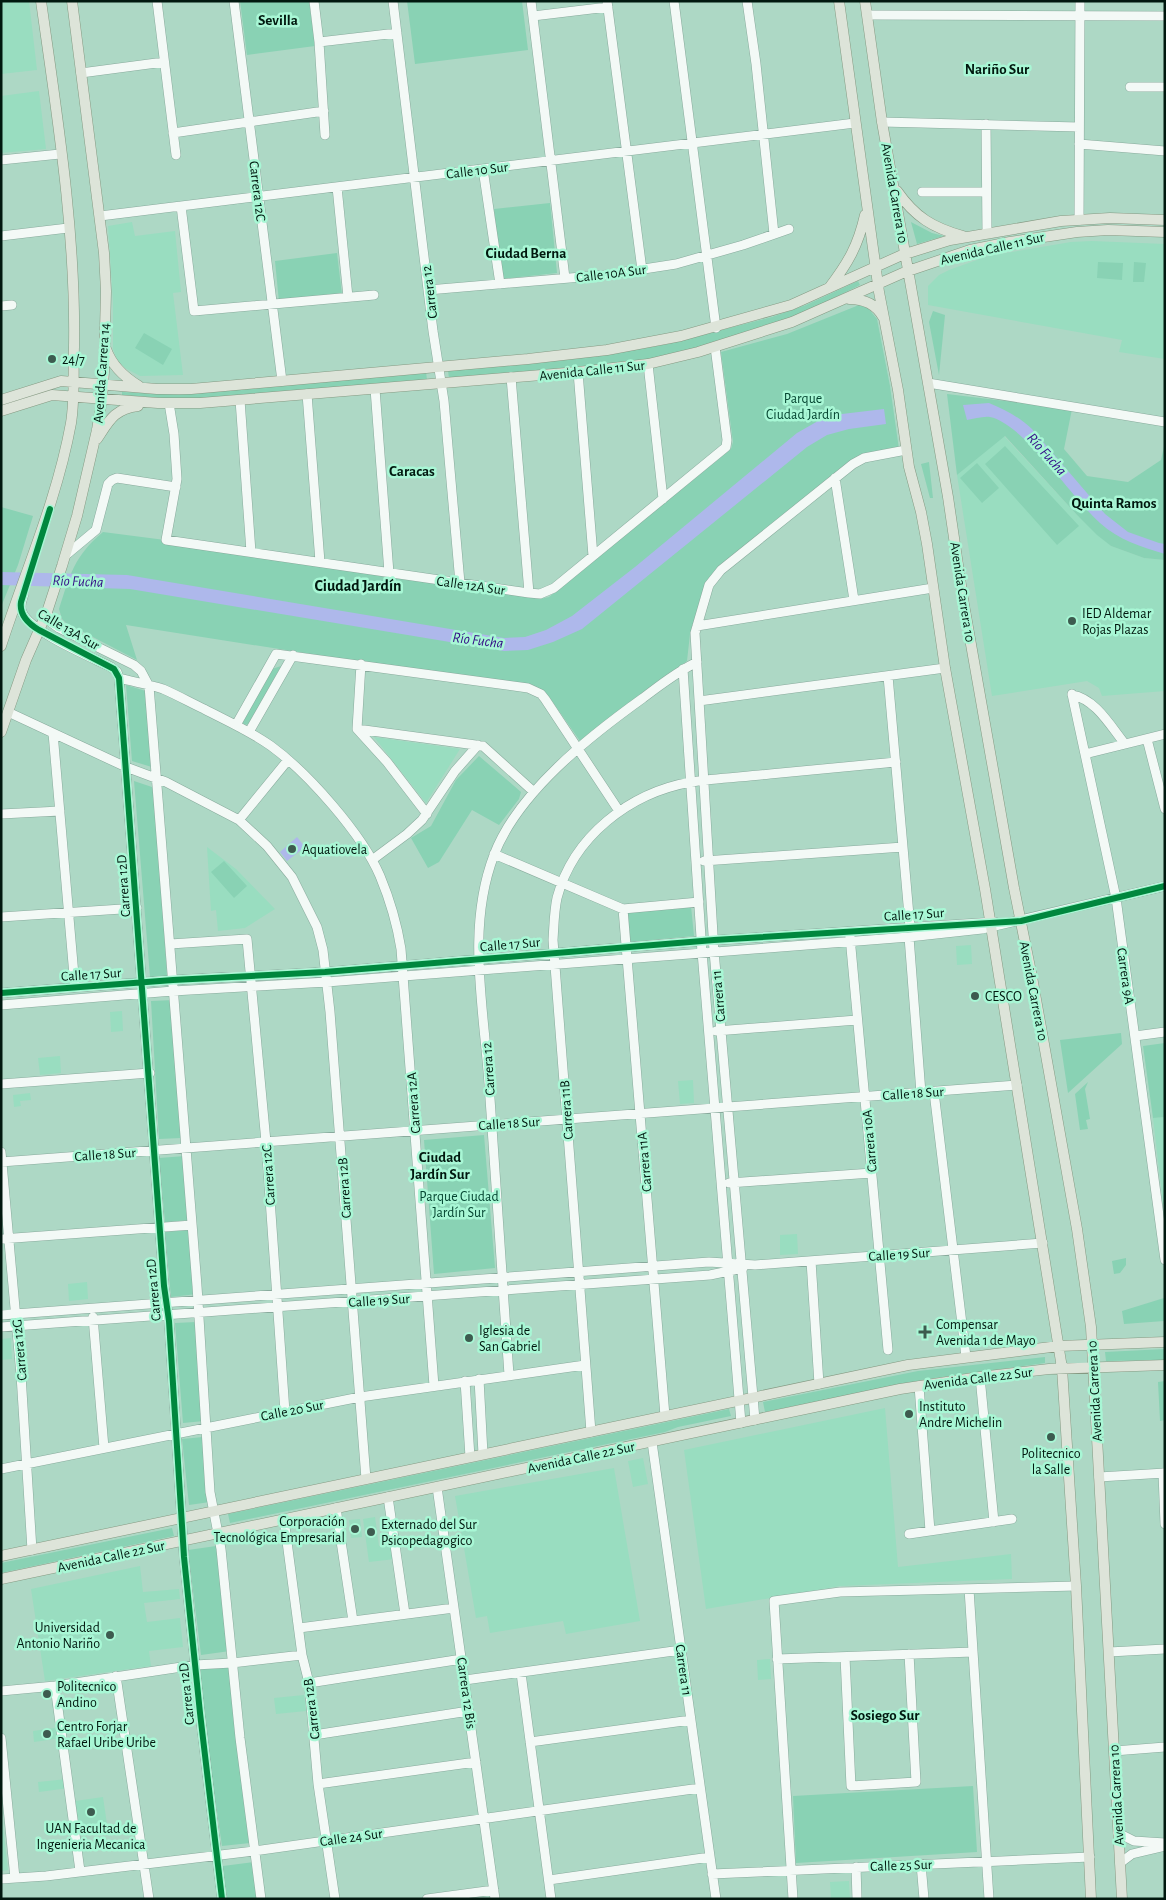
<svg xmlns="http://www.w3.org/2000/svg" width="1166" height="1900" font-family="'Alegreya Sans',sans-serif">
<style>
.built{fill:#99ddc0}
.green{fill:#89d2b4}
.water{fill:#aeb8eb}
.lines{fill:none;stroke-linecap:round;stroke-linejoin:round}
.minor-casing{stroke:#88aa9c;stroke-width:10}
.major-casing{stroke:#859982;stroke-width:11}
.minor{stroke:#f3f9f6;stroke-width:9}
.major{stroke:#dde4d9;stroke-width:10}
.cycleway-casing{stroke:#a8f7d5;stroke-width:9}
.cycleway{stroke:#00873e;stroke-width:6}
.poi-dot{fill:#3d5b4f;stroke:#a8f7d5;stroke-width:2}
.labels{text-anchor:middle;stroke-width:5;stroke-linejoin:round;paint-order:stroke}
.street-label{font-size:14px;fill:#01180f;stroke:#a8f7d5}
.poi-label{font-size:14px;fill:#01180f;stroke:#a8f7d5;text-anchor:start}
.park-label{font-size:14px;fill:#064632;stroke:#a8f7d5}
.neighbourhood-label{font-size:15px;font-weight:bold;fill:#01180f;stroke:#a8f7d5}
.water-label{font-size:15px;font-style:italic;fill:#340e87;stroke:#a8f7d5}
.quarter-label{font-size:16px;font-weight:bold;fill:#01180f;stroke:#a8f7d5}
</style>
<rect width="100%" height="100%" fill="#add8c5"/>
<path class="built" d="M1,1H29L37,70L1,74Z
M39,91L46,149L1,153V96Z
M132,222L135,236L175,231L181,292L173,293L183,375L140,376L125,368L117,360L113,349V301L108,226Z
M1092,241L1165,244V359L1119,352L1122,340L928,305V286L939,275L949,270L988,256L1071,242Z
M1004,436L1077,515L1111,546L1144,558L1165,560V691L1102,696L1099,688L1087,681L992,696L957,475Z
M374,737L460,749L426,803Z
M207,847L236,869L275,909L245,928L218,931L216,910L211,911Z
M971,945L972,964L957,965L956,946Z
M122,1011L123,1031L111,1032L110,1012Z
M60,1056L61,1073L40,1075L38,1058Z
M693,1080L694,1103L680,1104L678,1081Z
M30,1093L31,1100L20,1101L21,1106L14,1107L13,1095Z
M1165,1117V1204H1163L1153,1118Z
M797,1234L798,1254L780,1255V1235Z
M87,1282L88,1299L69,1301L68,1284Z
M11,1338L12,1359L1,1360V1339Z
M885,1408L898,1567L1011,1554L1012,1579L840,1586L706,1609L684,1450Z
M643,1458L648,1484L633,1487L628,1461Z
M614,1468L640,1621L566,1634L563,1621L490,1633L487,1616L476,1618L455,1496Z
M375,1517L379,1546L394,1545L395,1559L369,1562L363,1519Z
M360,1519L362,1537L351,1538L349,1520Z
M140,1566L143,1592L179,1589L180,1599L144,1603L147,1622L180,1618L183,1647L149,1651L151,1666L45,1681L31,1589Z
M770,1659L771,1679L758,1680L757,1660Z
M304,1695L306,1711L276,1714L274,1698Z
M61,1727L62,1738L34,1742L33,1731Z
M67,1779L69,1788L39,1792L38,1782Z
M103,1797L107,1824L79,1828L75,1801Z
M1,1810L8,1870L1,1871Z
M849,1881L850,1899H831L830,1882Z"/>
<path class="green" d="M240,1H309L315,46L247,55Z
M407,1H522L528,50L415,64Z
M550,203L557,273L502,279L494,209Z
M911,222L932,233L944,236L917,244Z
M337,253L342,295L279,302L275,261Z
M1098,262L1123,263L1122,280L1097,278Z
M1134,262L1146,263L1144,282H1133Z
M858,281L860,285L792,319L718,342L642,361L449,379L448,370L600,356L668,344L772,317L806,305Z
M859,305L868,308L877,319L890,386L899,449L870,454L715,573L690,634L687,661L580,741L550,698L540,690L126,625L137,660L66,623L62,619L59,609C70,575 74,556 103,532L165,540V543L540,599L549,597L731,449L733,442L721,352L787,334Z
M933,311L945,315L939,375L929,322Z
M144,333L172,349L163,365L135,348Z
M426,372L427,380L236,398L178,399L122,395V392L179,395L213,392Z
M947,394L1072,409L1064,449L1087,476L1128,482L1161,460L1165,442V560L1144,558L1111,546L1097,535L1077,515L1005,436L957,475Z
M1005,446L1079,526L1057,545L985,464Z
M929,462L933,498H930L921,464Z
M977,463L999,488L982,503L960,478Z
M1,507L33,516L18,565L1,607Z
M281,666L249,724L244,725L242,720L272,669Z
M126,685L149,692L155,768L132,761Z
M479,756L521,792L519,799L499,825L472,810L439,862L428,868L411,838L431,826L456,780Z
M134,781L155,788L167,977H150Z
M224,861L247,886L234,898L211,872Z
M691,906L694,936L630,942L627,913Z
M174,1000L181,1138L159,1139L151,1001Z
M1121,1033L1122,1044L1068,1093L1060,1040Z
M1165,1043V1117L1153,1118L1143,1046Z
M1088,1082L1085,1089L1090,1119L1086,1120L1088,1129L1080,1130L1075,1094Z
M484,1135L495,1268L434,1274L424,1140Z
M185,1156L191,1220L165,1222L159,1158Z
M191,1230L197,1294L171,1297L165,1232Z
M1126,1258V1265L1120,1273L1114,1274L1112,1261Z
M1164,1298V1321L1124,1324L1122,1311Z
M196,1322L204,1421L183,1423L175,1323Z
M1165,1349V1360L1106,1361L1105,1352Z
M1045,1357V1363L927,1379L765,1412L763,1402L918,1371Z
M1165,1381V1420L1160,1421L1158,1382Z
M729,1409L731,1416L678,1427L665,1432L230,1523L228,1514Z
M203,1437L210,1502L189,1505L182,1439Z
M172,1528L174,1536L1,1573V1563Z
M216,1546L230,1651L201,1655L188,1550Z
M229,1667L250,1843L222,1846L196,1669Z
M973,1786L977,1852L796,1863L793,1796Z
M254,1862L258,1899H227L223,1866Z"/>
<path class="water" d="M989,403C1006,410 1019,417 1032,429L1105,514L1128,532L1159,543L1165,544V554C1141,547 1119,540 1100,523C1072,498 1024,424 990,417C983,416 974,419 967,420L963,405Z
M884,409L886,424L849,429L827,435L807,447L582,629L553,642L528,650L504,651L130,589L1,585V572L127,575L504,638L525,637L546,630L572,616L635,567L797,433L818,421L842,414Z
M297,837L305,847L287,861L280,852Z"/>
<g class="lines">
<g class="minor-casing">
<path id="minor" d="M157,1L176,155
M234,1L282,381
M314,1L319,42L325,135
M393,1L433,331L444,401L460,583
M531,1L565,278
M607,1L642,270
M674,1L716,328
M747,1L756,64L774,234
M868,15L1165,16
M533,16L608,7
M319,42L397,33
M81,73L164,62
M1130,87H1165
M882,122L1079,127
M986,124L987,233
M173,133L324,111
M1079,144L1165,151
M1,160L60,154
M483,169L500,284
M337,187L348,297
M922,192H986
M181,206L194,311L374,295
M100,216L855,123
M1079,220L1080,1
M1,236L68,228
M428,290L605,275L676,264L743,245L789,229
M1,306L12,305
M648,364L663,499
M578,372L593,556
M511,377L529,593
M928,383L1165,422
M375,389L389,573
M307,394L320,562
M240,400L251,552
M169,403L174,434L177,479L166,540L529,593L540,594L554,588L726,447L727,440L715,347
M835,478L854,600
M66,555L96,530L108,484L112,480L117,478L176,487
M24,594C22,600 19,606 22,612C29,631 91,657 111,667L117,672L119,678L164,1286L169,1321L184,1557L200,1713L222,1899
M47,612L52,623L59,628L134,665L141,671L149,686L197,1286L210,1492L221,1549L240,1738L261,1899
M697,626L933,588
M683,669L702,952L741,1423
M888,676L910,927
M119,678C133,682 149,684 163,689C177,695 191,703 204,709C227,721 250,731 271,746C308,773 362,834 380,876C390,900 397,924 401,949L434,1386
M1072,694L1116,898L1165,1260
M1072,695C1096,699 1111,727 1125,744
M699,701L945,668
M8,712L126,767L166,782L239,820L267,846L292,877L317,927L323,950L330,1012L366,1479
M236,725L276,654L528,688L541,694L545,699L619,811
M357,729L483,746L534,792
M357,729L387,762L427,814
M357,729L361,664
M249,732L293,655
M53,733L75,987
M1147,739L1165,809
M1085,754L1165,734
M1,814L60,811
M239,820L288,760
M494,854L623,909L699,902
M372,860L407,834L422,820L455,771L478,745
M704,861L903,847
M623,909L665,1416
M1,917L137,908
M850,937L888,1350
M909,937L921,1093
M170,944L247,939L266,1142L285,1412
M1,993L173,980L325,972L701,941L995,922
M1,1005L173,991L327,982L909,937L982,929L1165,886
M716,1031L857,1020
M1135,1036L1165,1032
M1,1084L150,1073
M934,1092L966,1357
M1,1152L21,1375L32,1550
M1,1162L1017,1085
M729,1183L872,1173
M1,1239L192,1225
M811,1261L819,1384
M1,1315L709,1262L755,1265L1043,1243
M93,1317L104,1448
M1,1327L710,1275L743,1268
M509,1375C502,1278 496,1181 489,1084C484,1008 466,928 494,855C518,792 590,736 643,698C660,685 677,672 697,662
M980,1377L994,1522
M479,1379L483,1454
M465,1381L470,1457
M919,1386L930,1531
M755,1420L714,951L695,633L709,585L721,570L853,464L864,458L906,450
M591,1432L553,940C554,926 554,912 557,898C573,837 629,793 691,782C717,778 744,777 770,774C812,770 854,766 896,762
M652,1442L716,1899
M1,1469L360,1397L585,1365
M1163,1473L1165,1524
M1099,1477L1165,1473
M437,1487L495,1899
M388,1497L405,1614
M336,1508L353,1621
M284,1519L302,1655L309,1683L318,1784L335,1899
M909,1534L1012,1519
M969,1589L989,1899
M299,1628L454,1608
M1109,1652L1165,1649
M845,1657L851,1786L916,1782L909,1654
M777,1659L973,1652
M521,1673L551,1899
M116,1676L149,1899
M465,1680L681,1650
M309,1683L462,1659
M55,1686L80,1871
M1,1691L55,1686L195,1665L232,1663L302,1655
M314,1735L469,1711
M1,1738L15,1878
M530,1742L691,1720
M1114,1751L1165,1747
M318,1784L476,1762
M1118,1833L1134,1841L1165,1843
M1120,1863L1132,1854L1165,1846
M921,1864L924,1899
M856,1867L857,1899
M712,1874L1090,1857
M1,1879L46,1876L254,1851L700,1788
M549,1880L710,1857
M427,1899L494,1890
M793,1899L774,1601L840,1592L1076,1586"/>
</g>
<g class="major-casing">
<path id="major" d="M839,1L879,292L898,390L909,467L921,512L927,544L945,668L985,889L1062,1368L1076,1586L1091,1899
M865,1L882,122L948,497L963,599L1014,888L1032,977L1077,1229L1091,1327L1122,1899
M897,191C915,217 933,228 963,236
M829,288C848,263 858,246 865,215
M849,299C864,299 876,304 883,317
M106,349C112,366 124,377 139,386
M1,400L61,381L157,389H191L528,359L607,350L681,336L791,305L902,255L950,240L1061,221L1110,218L1165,220
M1,411L52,395L158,403H200L578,372L648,364L698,352L792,322L905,272L970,250L1010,242L1077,232L1108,230L1165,232
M97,439C109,421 114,409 138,406
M1,646C25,572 57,500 71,423C75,398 73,372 74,347C76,232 57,115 41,1
M1,732L26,660L47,612L62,566L77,516L97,430L102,399L104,371L106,291L104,253L72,1
M1,1556L908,1365L1059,1346L1165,1342
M1,1579L900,1389L980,1377L1049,1369L1165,1365"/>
</g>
<use href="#minor" class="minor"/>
<use href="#major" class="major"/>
<g class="cycleway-casing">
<path id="cycleway" d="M50,509L21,602C19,615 29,624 39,630L114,669L119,678L164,1286L169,1321L184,1557L200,1713L222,1899
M1,993L173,980L325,972L714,940L1021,921L1165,886"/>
</g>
<use href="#cycleway" class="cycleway"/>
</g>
<g class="poi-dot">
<circle cx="52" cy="359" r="5"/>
<circle cx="1072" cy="621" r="5"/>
<circle cx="292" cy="849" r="5"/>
<circle cx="975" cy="996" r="5"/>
<path d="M922.5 1324.5h5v5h5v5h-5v5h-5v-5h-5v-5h5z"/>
<circle cx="469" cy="1338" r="5"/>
<circle cx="909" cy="1414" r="5"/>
<circle cx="1051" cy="1437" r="5"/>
<circle cx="355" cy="1529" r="5"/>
<circle cx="371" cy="1532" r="5"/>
<circle cx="110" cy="1635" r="5"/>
<circle cx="47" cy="1694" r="5"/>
<circle cx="47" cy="1734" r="5"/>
<circle cx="91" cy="1812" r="5"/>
</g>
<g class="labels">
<g class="street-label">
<text transform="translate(477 170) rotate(-7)" y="5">Calle 10 Sur</text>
<text transform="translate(258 191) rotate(83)" y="5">Carrera 12C</text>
<text transform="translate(895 193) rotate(80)" y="5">Avenida Carrera 10</text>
<text transform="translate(992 248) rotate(-13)" y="5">Avenida Calle 11 Sur</text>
<text transform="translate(611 273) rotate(-7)" y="5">Calle 10A Sur</text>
<text transform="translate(429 292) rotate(-97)" y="5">Carrera 12</text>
<text transform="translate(592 370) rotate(-6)" y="5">Avenida Calle 11 Sur</text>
<text transform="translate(101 373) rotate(-86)" y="5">Avenida Carrera 14</text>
<text transform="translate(471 585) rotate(8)" y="5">Calle 12A Sur</text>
<text transform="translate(963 592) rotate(81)" y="5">Avenida Carrera 10</text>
<text transform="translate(69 629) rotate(30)" y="5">Calle 13A Sur</text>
<text transform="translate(123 886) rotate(-94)" y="5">Carrera 12D</text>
<text transform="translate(914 914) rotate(-4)" y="5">Calle 17 Sur</text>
<text transform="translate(510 944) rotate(-5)" y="5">Calle 17 Sur</text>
<text transform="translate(91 974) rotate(-4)" y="5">Calle 17 Sur</text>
<text transform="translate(1126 976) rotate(82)" y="5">Carrera 9A</text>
<text transform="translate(1034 991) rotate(79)" y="5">Avenida Carrera 10</text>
<text transform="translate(718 996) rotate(-95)" y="5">Carrera 11</text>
<text transform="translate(488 1069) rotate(-94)" y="5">Carrera 12</text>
<text transform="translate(913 1093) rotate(-4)" y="5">Calle 18 Sur</text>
<text transform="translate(413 1103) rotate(-94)" y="5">Carrera 12A</text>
<text transform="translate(566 1110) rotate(-94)" y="5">Carrera 11B</text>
<text transform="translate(509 1123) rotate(-4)" y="5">Calle 18 Sur</text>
<text transform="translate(869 1141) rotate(-95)" y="5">Carrera 10A</text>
<text transform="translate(105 1154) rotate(-4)" y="5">Calle 18 Sur</text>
<text transform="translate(644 1162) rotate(-95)" y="5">Carrera 11A</text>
<text transform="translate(268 1175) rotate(-94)" y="5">Carrera 12C</text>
<text transform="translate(344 1188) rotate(-94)" y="5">Carrera 12B</text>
<text transform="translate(899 1254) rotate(-4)" y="5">Calle 19 Sur</text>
<text transform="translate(153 1290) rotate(-95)" y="5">Carrera 12D</text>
<text transform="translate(379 1300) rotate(-4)" y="5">Calle 19 Sur</text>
<text transform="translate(19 1350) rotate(-95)" y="5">Carrera 12G</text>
<text transform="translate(978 1378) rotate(-7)" y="5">Avenida Calle 22 Sur</text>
<text transform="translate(1094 1391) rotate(-93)" y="5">Avenida Carrera 10</text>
<text transform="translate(292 1410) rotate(-11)" y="5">Calle 20 Sur</text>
<text transform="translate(581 1457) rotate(-12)" y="5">Avenida Calle 22 Sur</text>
<text transform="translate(111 1556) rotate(-12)" y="5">Avenida Calle 22 Sur</text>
<text transform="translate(684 1670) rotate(82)" y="5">Carrera 11</text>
<text transform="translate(467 1693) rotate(82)" y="5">Carrera 12 Bis</text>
<text transform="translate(186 1694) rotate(-96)" y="5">Carrera 12D</text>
<text transform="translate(311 1709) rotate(-97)" y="5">Carrera 12B</text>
<text transform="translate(1116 1795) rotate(-93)" y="5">Avenida Carrera 10</text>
<text transform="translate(351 1837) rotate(-8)" y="5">Calle 24 Sur</text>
<text transform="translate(901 1865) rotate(-2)" y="5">Calle 25 Sur</text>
</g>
<g class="poi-label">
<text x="62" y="364">24/7</text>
<text x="1082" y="618">IED Aldemar<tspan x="1082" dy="16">Rojas Plazas</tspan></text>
<text x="302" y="854">Aquatiovela</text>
<text x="985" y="1001">CESCO</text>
<text x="936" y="1329">Compensar<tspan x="936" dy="16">Avenida 1 de Mayo</tspan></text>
<text x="479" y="1335">Iglesia de<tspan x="479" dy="16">San Gabriel</tspan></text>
<text x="919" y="1411">Instituto<tspan x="919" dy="16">Andre Michelin</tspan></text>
<text x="1051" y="1458" text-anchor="middle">Politecnico<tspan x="1051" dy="16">la Salle</tspan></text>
<text x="345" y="1526" text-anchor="end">Corporación<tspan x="345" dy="16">Tecnológica Empresarial</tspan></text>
<text x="381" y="1529">Externado del Sur<tspan x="381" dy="16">Psicopedagogico</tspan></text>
<text x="100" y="1632" text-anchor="end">Universidad<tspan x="100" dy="16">Antonio Nariño</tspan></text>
<text x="57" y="1691">Politecnico<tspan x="57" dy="16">Andino</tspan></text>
<text x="57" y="1731">Centro Forjar<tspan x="57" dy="16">Rafael Uribe Uribe</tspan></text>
<text x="91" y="1833" text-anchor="middle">UAN Facultad de<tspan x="91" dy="16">Ingenieria Mecanica</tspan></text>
</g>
<g class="park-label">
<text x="803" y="403">Parque<tspan x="803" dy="16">Ciudad Jardín</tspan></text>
<text x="459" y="1201">Parque Ciudad<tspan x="459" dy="16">Jardín Sur</tspan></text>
</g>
<g class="neighbourhood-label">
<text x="278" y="25">Sevilla</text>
<text x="997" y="74">Nariño Sur</text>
<text x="526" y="258">Ciudad Berna</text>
<text x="412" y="476">Caracas</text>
<text x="1114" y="508">Quinta Ramos</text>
<text x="440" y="1162">Ciudad<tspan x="440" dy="17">Jardín Sur</tspan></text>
<text x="885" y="1720">Sosiego Sur</text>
</g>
<g class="water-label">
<text transform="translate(1047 454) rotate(48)" y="5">Río Fucha</text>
<text transform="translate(78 581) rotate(2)" y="5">Río Fucha</text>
<text transform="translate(478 640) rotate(7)" y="5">Río Fucha</text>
</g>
<g class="quarter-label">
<text x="358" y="591">Ciudad Jardín</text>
</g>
</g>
<rect width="1166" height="1900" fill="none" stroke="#01180f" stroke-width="5"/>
</svg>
